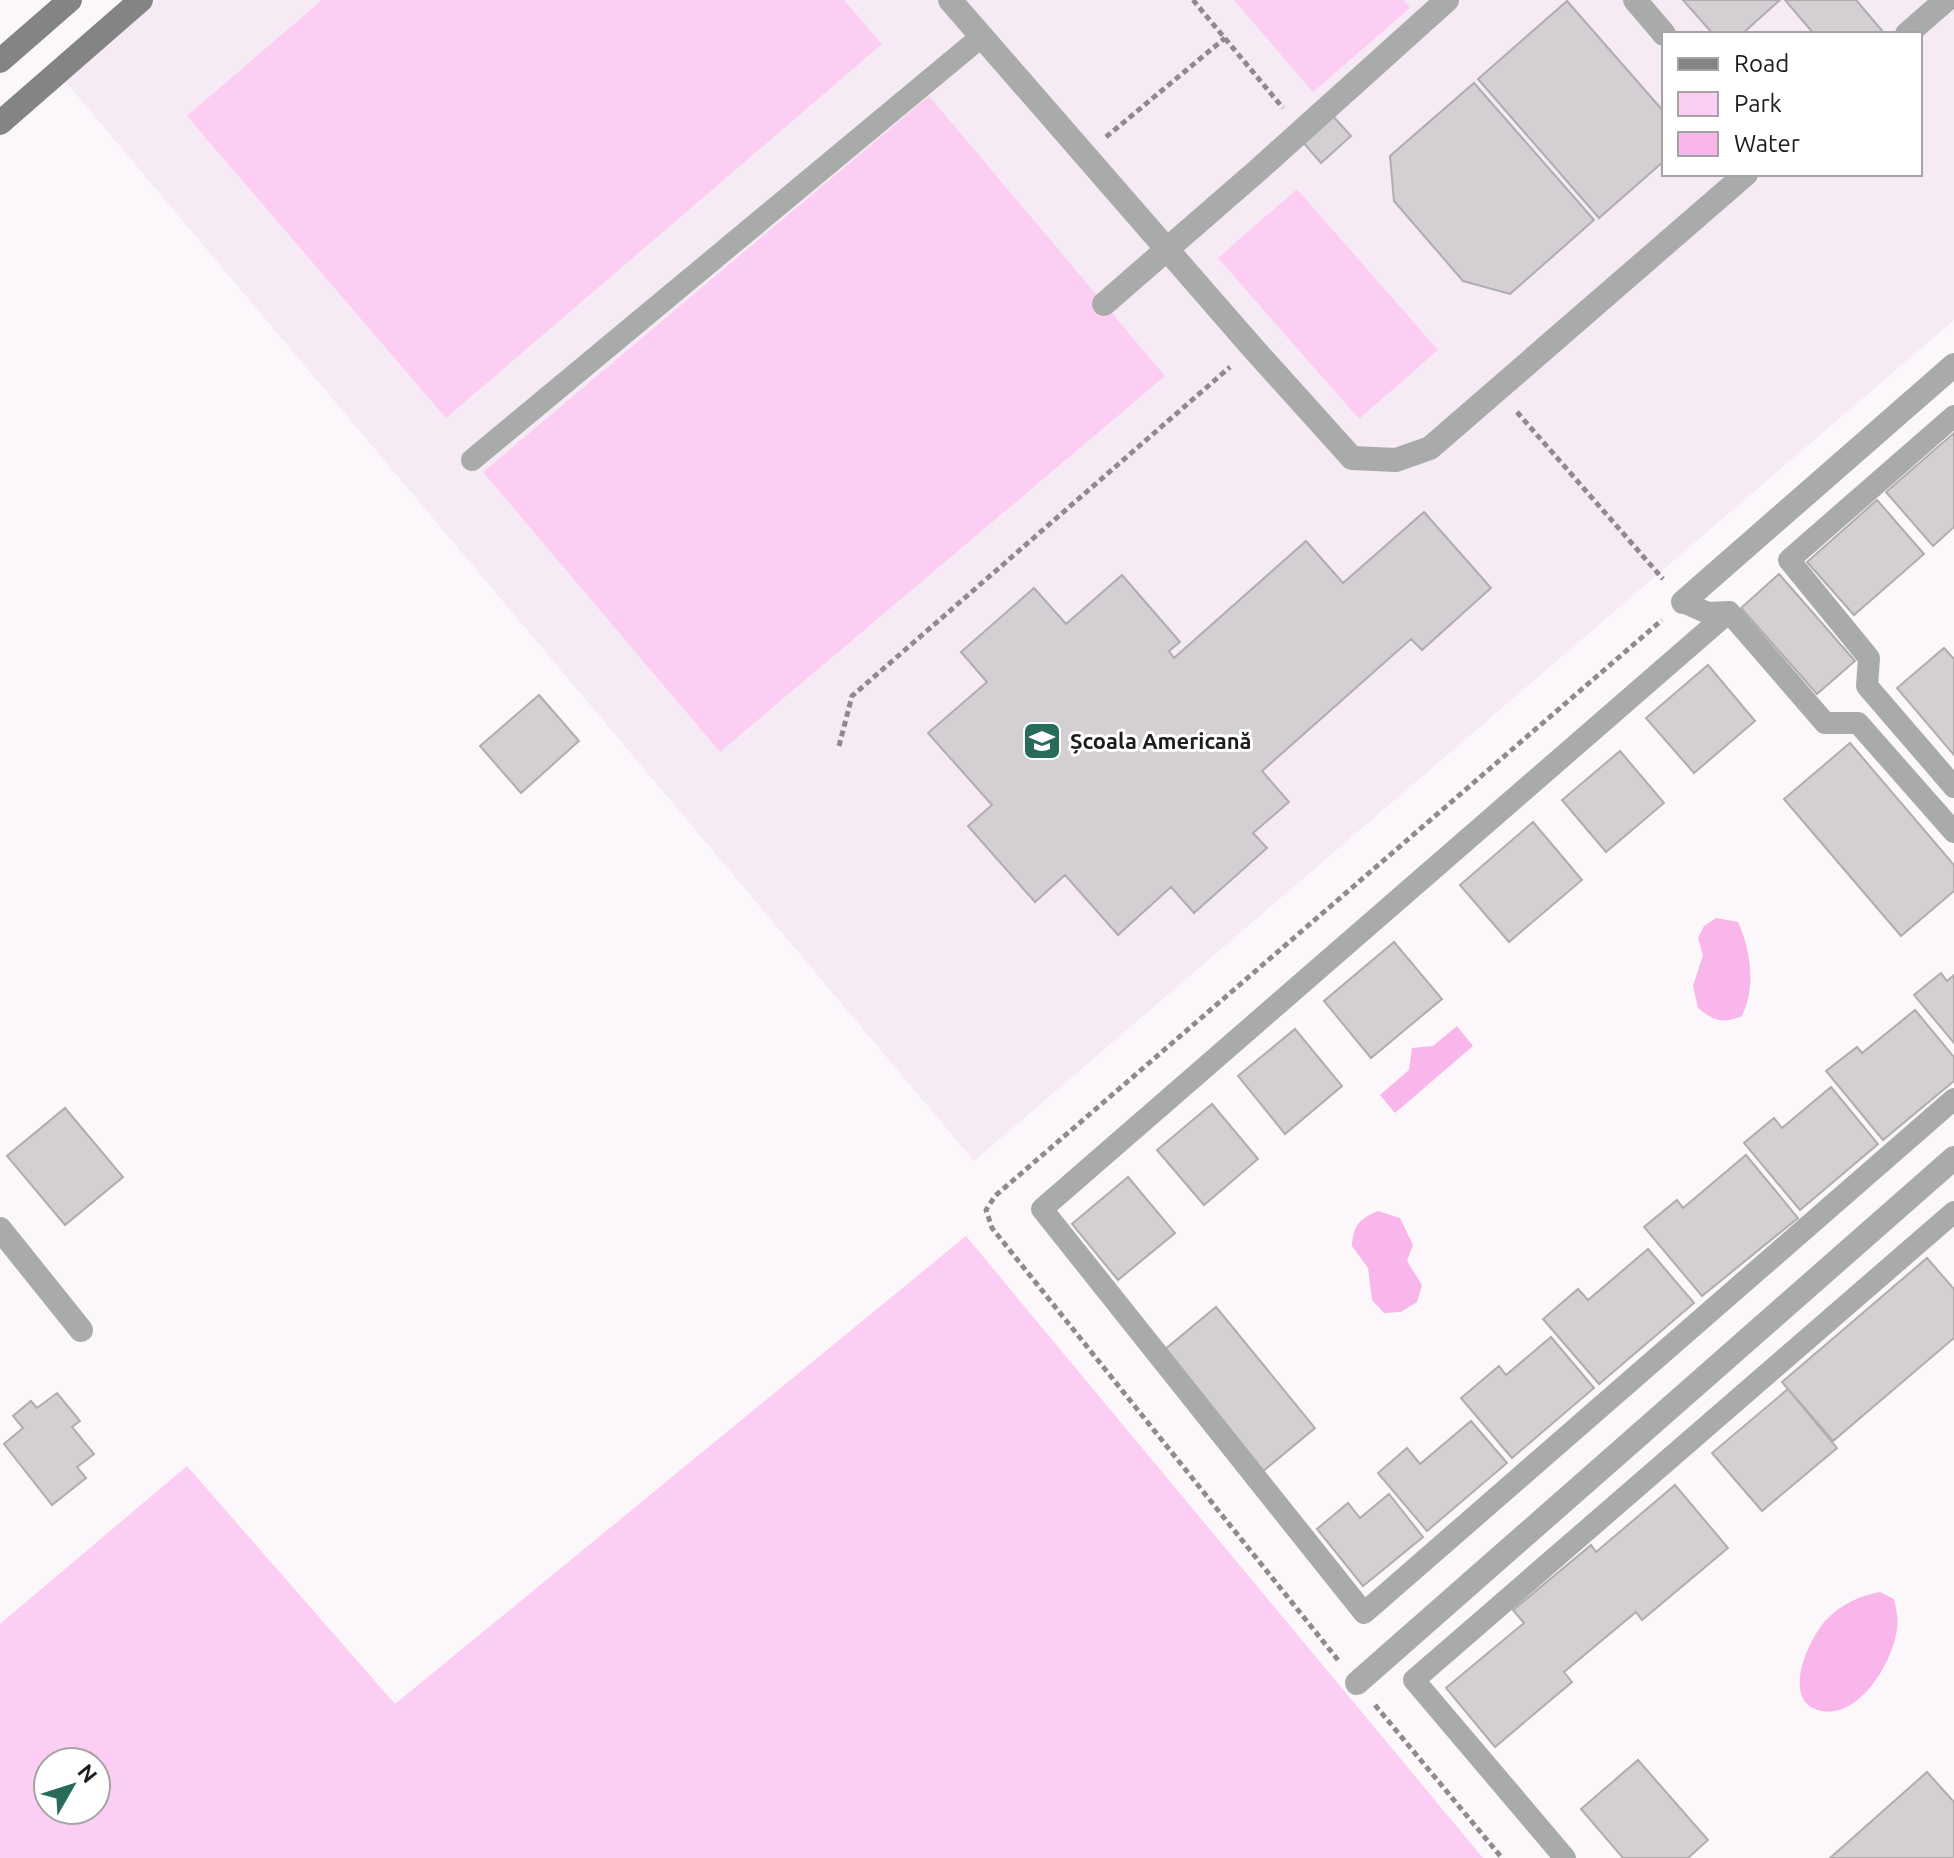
<svg xmlns="http://www.w3.org/2000/svg" width="1954" height="1858" font-family="Ubuntu,sans-serif">
<style>
.built{fill:#f6ebf4;fill-rule:evenodd}
.green{fill:#fdcef3;fill-rule:evenodd}
.water{fill:#f8b6eb}
.building{fill:#d3cfd2;stroke:#b0acaf;stroke-width:2}
.lines{fill:none;stroke-linecap:round;stroke-linejoin:round}
.path{stroke:#8e8b8d;stroke-width:5;stroke-dasharray:6 4;stroke-linecap:butt}
.lane{stroke:#a8abaa;stroke-width:22}
.street{stroke:#a8abaa;stroke-width:24}
.secondary{stroke:#828584;stroke-width:24}
.labels{text-anchor:middle;stroke-width:6;stroke-linejoin:round;paint-order:stroke}
.poi-label{font-size:22px;font-weight:bold;fill:#1e1c1d;stroke:#fff;text-anchor:start}
</style>
<rect width="100%" height="100%" fill="#fbf7fa"/>
<path class="built" d="M158,0H1954V320L974,1161L65,81ZM1664,34H1920V174H1664Z"/>
<path class="green" d="M322,0H844L882,44L446,418L187,116Z
M1234,0H1404L1410,8L1313,92Z
M929,96L1165,376L720,752L483,472Z
M1297,189L1438,350L1359,419L1218,258Z
M966,1236L1483,1858H0V1624L187,1466L395,1704ZM48,1762H96V1810H48Z"/>
<path class="water" d="M1716,918L1738,922C1751,951 1756,986 1742,1016C1723,1024 1714,1021 1698,1008L1693,986L1703,955L1698,938L1704,926Z
M1457,1026L1473,1046L1395,1113L1380,1095L1409,1070L1412,1048L1433,1046Z
M1378,1211L1400,1218L1413,1245L1407,1261L1422,1285L1417,1302L1401,1312L1384,1313L1372,1300L1368,1268L1352,1246C1353,1226 1359,1219 1378,1211Z
M1880,1592L1894,1599C1896,1609 1899,1618 1897,1629C1893,1662 1857,1725 1815,1709C1782,1696 1810,1636 1827,1619C1842,1604 1859,1596 1880,1592Z"/>
<path class="building" d="M1683,0H1780L1742,34H1713Z
M1785,0H1856L1885,34H1814Z
M1567,1L1664,112V161L1599,218L1478,79Z
M1474,83L1594,220L1510,294L1463,281L1394,201L1390,156Z
M1331,114L1351,136L1321,163L1302,141Z
M1954,433V527L1933,546L1886,492Z
M1877,500L1924,554L1854,615L1807,562Z
M1424,512L1491,588L1422,650L1411,639L1262,771L1289,802L1253,833L1267,848L1194,913L1171,887L1118,935L1065,875L1035,902L968,826L992,805L928,733L987,682L961,652L1034,588L1066,624L1122,575L1180,642L1169,651L1174,658L1306,541L1343,583Z
M1779,574L1855,661L1817,694L1741,608Z
M1944,648L1954,659V755L1897,688Z
M1708,665L1755,721L1694,773L1646,718Z
M539,695L579,741L521,793L480,746Z
M1850,743L1954,865V891L1901,936L1784,799Z
M1620,751L1664,803L1606,852L1562,800Z
M1533,822L1582,880L1509,942L1460,885Z
M1394,942L1442,999L1371,1058L1324,1001Z
M1941,973L1947,981L1954,975V1043L1914,995Z
M1915,1010L1954,1057V1081L1883,1140L1826,1071L1857,1047L1862,1053Z
M1295,1029L1342,1086L1285,1134L1238,1076Z
M1831,1087L1878,1144L1800,1210L1744,1143L1774,1118L1782,1128Z
M1212,1104L1258,1159L1204,1205L1157,1150Z
M65,1108L123,1177L65,1225L7,1156Z
M1746,1155L1798,1218L1702,1296L1644,1227L1677,1200L1683,1208Z
M1128,1177L1175,1233L1118,1280L1072,1224Z
M1648,1249L1694,1303L1599,1384L1543,1319L1578,1289L1588,1300Z
M1927,1258L1954,1289V1338L1833,1441L1782,1382Z
M1216,1307L1315,1428L1262,1472L1163,1351Z
M1551,1337L1594,1388L1512,1458L1461,1398L1499,1366L1506,1375Z
M1788,1389L1837,1448L1762,1511L1712,1453Z
M57,1393L80,1421L72,1427L94,1454L77,1467L86,1478L52,1505L4,1444L23,1428L13,1416L31,1401L37,1408Z
M1471,1421L1507,1463L1427,1531L1378,1473L1407,1448L1420,1464Z
M1675,1485L1728,1548L1642,1620L1636,1612L1564,1672L1572,1682L1495,1747L1446,1688L1524,1623L1513,1610L1591,1545L1596,1552Z
M1389,1494L1423,1537L1363,1586L1317,1529L1348,1503L1360,1518Z
M1638,1760L1708,1840L1688,1858H1623L1581,1809Z
M1927,1772L1954,1802V1858H1830Z"/>
<g class="lines">
<path class="path" d="M1193,0L1283,108
M1106,137L1225,38
M1517,412L1663,579
M839,746L852,696L1230,367
M1338,1660L992,1228L986,1210L995,1196L1662,620
M1375,1705L1502,1858"/>
<path class="lane" d="M1954,416L1789,560L1869,658L1867,686L1954,787
M472,460L981,37
M1683,602L1708,613L1729,612
M1729,612L1042,1209L1364,1613L1954,1099
M1729,612L1825,723H1858L1954,832
M1565,1858L1414,1680L1954,1212"/>
<path class="street" d="M950,0L1252,347L1352,458L1396,460L1430,448L1746,174
M1635,0L1664,34
M1907,34L1946,0
M1104,304L1257,171L1447,0
M1683,602L1954,365
M0,1229L81,1330
M1357,1683L1954,1158"/>
<path class="secondary" d="M0,61L70,0
M0,123L141,0"/>
</g>
<defs>
<g id="school-square" transform="scale(2)"><rect x="-9" y="-9" width="18" height="18" rx="4" fill="#296b5b" stroke="#fff"/><path d="M0-5L7-2L0 1L-7-2ZM-4 1L0 2.5L4 1V4Q0 6-4 4Z" fill="#fff"/></g>
</defs>
<g fill-rule="evenodd">
<use href="#school-square" x="1042" y="741"/>
</g>
<g class="labels">
<g class="poi-label">
<text x="1070" y="749">Școala Americană</text>
</g>
</g>
<rect x="1662" y="32" width="260" height="144" fill="#ffffff" stroke="#a5a4a5" stroke-width="2"/>
<rect x="1678" y="58" width="40" height="12" fill="#828584" stroke="#a5a4a5" stroke-width="2"/>
<text x="1734" y="72" font-size="24" fill="#1e1c1d">Road</text>
<rect x="1678" y="92" width="40" height="24" fill="#fdcef3" stroke="#a5a4a5" stroke-width="2"/>
<text x="1734" y="112" font-size="24" fill="#1e1c1d">Park</text>
<rect x="1678" y="132" width="40" height="24" fill="#f8b6eb" stroke="#a5a4a5" stroke-width="2"/>
<text x="1734" y="152" font-size="24" fill="#1e1c1d">Water</text>
<g transform="translate(72 1786) rotate(51)"><circle r="38" fill="#ffffff" stroke="#a5a4a5" stroke-width="2"/>
<path d="M0-6L14 30L0 20L-14 30Z" fill="#296b5b"/>
<text y="-12" font-size="22" font-weight="bold" text-anchor="middle" fill="#1e1c1d">N</text>
</g>
</svg>
